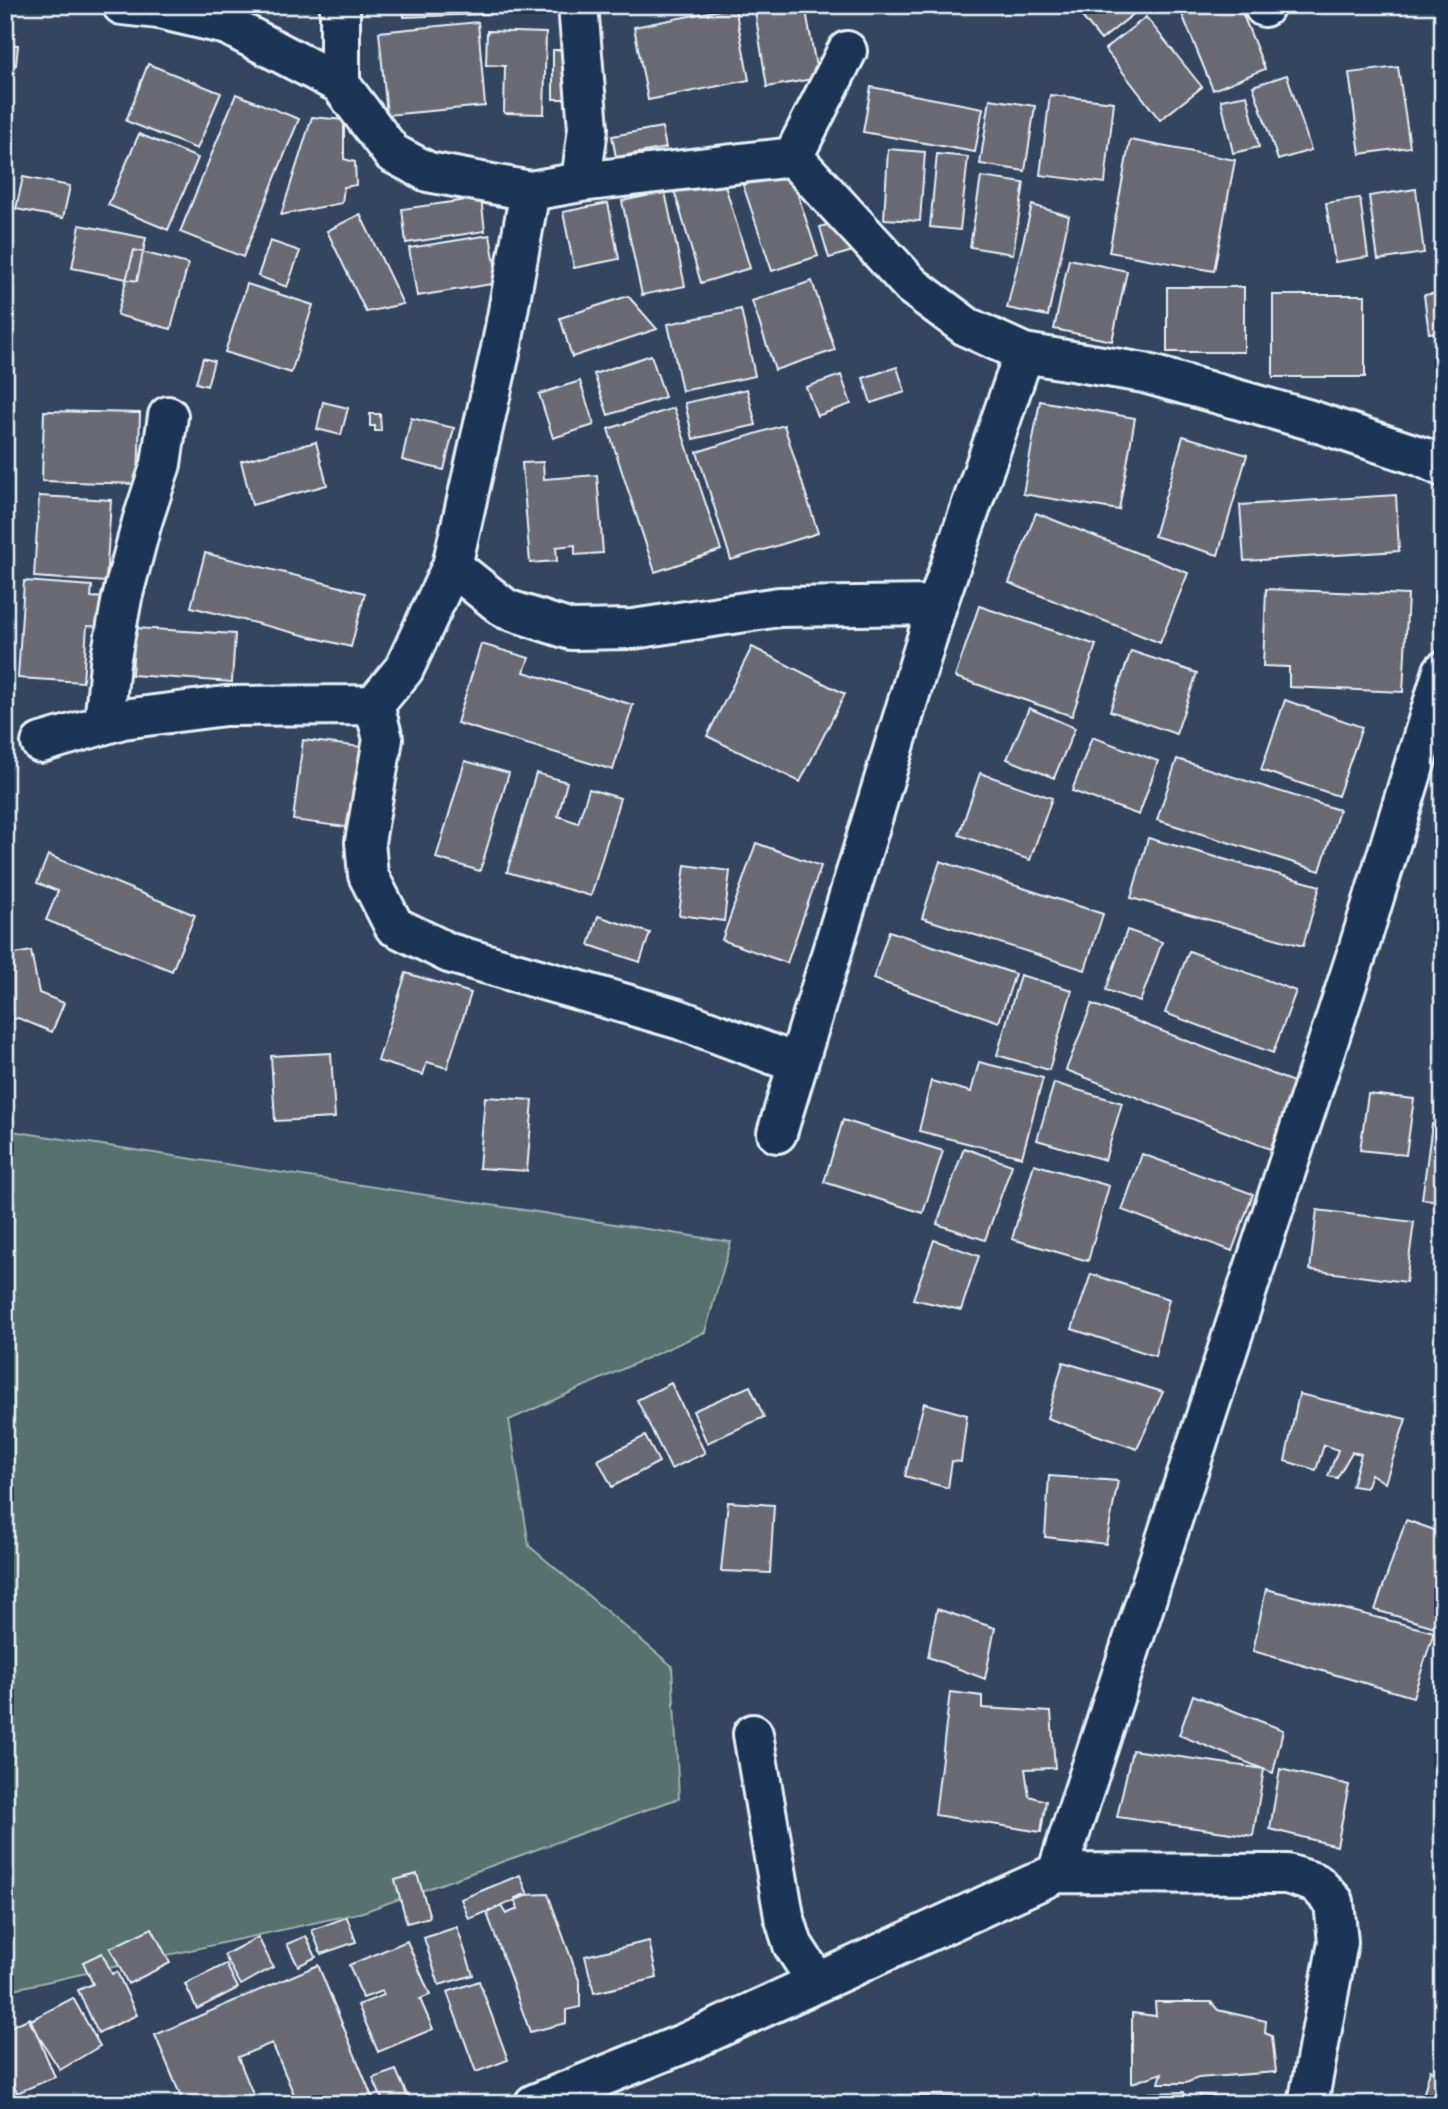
<svg xmlns="http://www.w3.org/2000/svg" width="1448" height="2109" font-family="Mali,sans-serif">
<style>
.green{fill:#57716e;stroke:#a0b1b3;stroke-width:2}
.building{fill:#6a6a74;stroke:#e8f1f8;stroke-width:2}
.lines{fill:none;stroke-linecap:round;stroke-linejoin:round}
.minor-casing{stroke:#e8f1f8;stroke-width:44}
.minor{stroke:#1d3557;stroke-width:38}
</style>
<rect width="100%" height="100%" fill="#344560"/>
<filter id="ink" filterUnits="userSpaceOnUse"><feTurbulence type="fractalNoise" baseFrequency=".0143" numOctaves="2"/><feDisplacementMap in="SourceGraphic" scale="14" xChannelSelector="R" yChannelSelector="G"/><feConvolveMatrix kernelMatrix="1 2 1 2 8 2 1 2 1" color-interpolation-filters="sRGB"/></filter>
<g filter="url(#ink)">
<path class="green" d="M5,1130L731,1242L705,1332L509,1420L529,1546L672,1666L679,1798L363,1912L5,1991Z"/>
<path class="building" d="M404,5H561V11L404,17Z
M754,5H805L818,78L767,87Z
M1075,5H1132L1137,11L1101,40L1074,7Z
M1204,5H1239L1265,69L1213,90L1182,14Z
M735,7L749,80L648,100L634,27Z
M1146,17L1202,87L1160,120L1105,49Z
M478,22L485,106L387,115L379,32Z
M487,31L546,33L544,114L504,113L505,66L486,65Z
M5,44L18,45L16,65L5,64Z
M553,50H574V99H553Z
M148,64L221,93L197,149L126,121Z
M1398,67L1410,147L1360,154L1349,73Z
M1287,75L1311,150L1278,160L1253,86Z
M871,87L983,108L975,152L863,132Z
M236,94L299,119L243,257L180,232Z
M1050,95L1114,102L1105,183L1040,175Z
M1247,95L1259,147L1233,153L1221,100Z
M990,99L1035,106L1025,171L980,164Z
M312,117L344,120V159L355,162L356,185L344,187L342,203L281,215Z
M662,127L666,148L616,157L612,136Z
M139,134L198,158L168,230L108,205Z
M1130,140L1235,160L1214,271L1109,252Z
M888,149L925,152L920,221L884,219Z
M937,154L968,157L960,230L930,227Z
M790,171L818,256L772,271L743,185Z
M721,172L750,268L701,283L673,186Z
M23,177L70,186L63,218L16,209Z
M981,177L1024,183L1013,254L970,247Z
M1416,189L1424,253L1378,260L1369,196Z
M665,192L685,286L642,295L622,201Z
M481,198L485,231L406,243L402,209Z
M1360,198L1368,257L1335,262L1326,203Z
M608,203L619,259L574,268L563,212Z
M1032,205L1069,216L1048,316L1007,308Z
M360,214L403,304L366,312L327,231Z
M847,219L856,250L829,258L820,227Z
M80,225L146,238L137,281L72,268Z
M490,235L498,283L417,296L409,248Z
M270,241L300,251L287,287L258,276Z
M134,250L188,264L171,329L117,315Z
M1069,259L1127,271L1112,341L1054,329Z
M812,281L835,350L775,370L752,301Z
M247,284L313,305L291,373L225,352Z
M1167,287H1244V352H1167Z
M1443,292V331L1429,333L1424,295Z
M1273,295H1365V377H1273Z
M628,296L657,329L572,357L560,318Z
M741,309L755,376L682,391L668,324Z
M651,355L665,397L608,415L594,374Z
M203,358L214,361L207,386L196,383Z
M897,367L905,392L871,403L863,378Z
M841,375L851,404L817,416L806,387Z
M580,381L594,425L553,438L539,394Z
M1439,387H1443V438L1441,439Z
M747,389L756,425L693,439L685,403Z
M1040,401L1135,418L1119,510L1023,494Z
M323,402L348,408L341,435L317,429Z
M674,408L721,550L655,572L608,429Z
M44,411L140,413L138,484L42,481Z
M370,414H380L381,431H375V426H370Z
M411,418L454,428L444,470L402,460Z
M784,425L818,533L731,560L697,452Z
M1183,436L1247,455L1218,555L1154,536Z
M316,442L327,485L252,505L241,461Z
M543,462L544,479L597,475L603,553L575,555V545L556,547L557,561L530,563L522,463Z
M1396,495L1399,551L1244,561L1240,505Z
M39,496L111,500L106,582L34,577Z
M1036,513L1188,573L1160,643L1009,583Z
M205,553L365,593L351,647L191,607Z
M24,581L92,586L91,597L106,598L104,627L87,626L83,682L18,678Z
M1266,589L1408,595L1403,692L1289,687V667L1263,666Z
M979,606L1096,645L1072,716L955,677Z
M135,628L235,634L232,682L132,675Z
M481,644L529,658L524,672L633,705L613,770L457,723Z
M752,647L845,694L800,782L707,736Z
M1131,651L1197,673L1176,734L1110,711Z
M1285,700L1362,727L1338,796L1261,770Z
M1029,708L1075,728L1054,778L1007,759Z
M1092,737L1158,761L1139,815L1072,791Z
M303,740L371,748L360,829L293,820Z
M1177,759L1339,810L1320,871L1157,820Z
M465,761L509,773L480,871L436,858Z
M536,773L567,782L558,816L578,823L589,789L620,798L591,896L507,872Z
M980,773L1052,798L1030,860L959,835Z
M1148,838L1320,886L1303,946L1131,898Z
M756,843L821,866L787,963L722,940Z
M48,855L195,915L172,971L46,920L58,891L37,883Z
M940,861L1103,914L1085,970L922,918Z
M685,865L730,871L724,921L679,915Z
M598,916L650,933L640,962L589,945Z
M1127,930L1162,942L1140,1002L1106,990Z
M889,931L1015,974L999,1022L873,979Z
M31,951L39,993L64,1003L52,1032L18,1018L5,1021V956Z
M1189,951L1296,991L1273,1053L1165,1013Z
M406,973L471,993L447,1068L427,1062L423,1075L378,1061Z
M1020,975L1072,990L1049,1070L997,1055Z
M1092,1004L1296,1083L1270,1149L1066,1070Z
M331,1053L335,1118L275,1121L271,1056Z
M979,1062L1043,1078L1022,1157L919,1131L931,1081L971,1092Z
M1054,1083L1122,1103L1105,1160L1037,1140Z
M1368,1094L1414,1099L1406,1155L1360,1150Z
M485,1097L533,1100L527,1171L479,1168Z
M843,1120L943,1151L923,1213L824,1182Z
M1432,1124L1443,1126V1201L1422,1199Z
M964,1148L1012,1165L985,1240L937,1224Z
M1142,1154L1253,1194L1232,1251L1122,1210Z
M1034,1164L1109,1186L1088,1261L1012,1239Z
M1317,1210L1414,1222L1406,1282L1310,1270Z
M1443,1238V1303L1433,1301Z
M934,1240L979,1256L961,1310L913,1299Z
M1091,1274L1169,1299L1155,1356L1072,1329Z
M1063,1362L1163,1392L1137,1449L1047,1418Z
M671,1383L705,1453L671,1469L637,1400Z
M750,1386L764,1417L707,1443L693,1411Z
M1299,1394L1406,1419L1385,1483L1371,1474L1366,1488L1352,1486L1361,1454L1352,1452L1337,1478L1328,1476L1338,1450L1324,1445L1316,1470L1285,1461Z
M924,1403L967,1415L961,1462L952,1461L948,1488L905,1476Z
M645,1436L659,1462L612,1487L598,1460Z
M1049,1476L1118,1481L1106,1544L1045,1537Z
M728,1502L774,1505L770,1573L721,1571Z
M1406,1520L1443,1533L1442,1629L1375,1610Z
M1266,1589L1434,1632L1413,1697L1253,1651Z
M937,1609L995,1628L985,1679L928,1657Z
M950,1692L982,1696V1708L1051,1712L1055,1768L1025,1769L1029,1796L1046,1801L1041,1832L935,1815Z
M1193,1695L1283,1730L1273,1773L1179,1735Z
M1132,1750L1264,1769L1253,1836L1117,1817Z
M1280,1769L1349,1785L1337,1846L1270,1829Z
M417,1874L430,1917L407,1923L395,1880Z
M520,1875L528,1895L469,1919L461,1899Z
M548,1894L580,1983V2007L566,2010V2023L530,2032L487,1913L501,1906L506,1914L518,1909L515,1898L523,1895Z
M347,1917L356,1942L321,1954L312,1930Z
M457,1927L473,1975L439,1985L424,1938Z
M152,1928L170,1963L128,1984L110,1948Z
M306,1936L316,1957L298,1966L287,1944Z
M258,1937L273,1967L241,1985L224,1955Z
M407,1941L430,1995L420,1999L433,2029L378,2052L358,2005L384,1995L382,1991L363,1998L349,1965Z
M649,1941L657,1978L594,1993L585,1956Z
M102,1953L112,1974L117,1972L137,2015L98,2033L78,1990L93,1984L83,1962Z
M226,1964L238,1988L197,2009L185,1984Z
M318,1965L375,2104H298L272,2043L238,2057L257,2104H184L155,2035Z
M479,1981L508,2060L476,2072L447,1992Z
M73,1998L100,2046L60,2070L29,2021Z
M1155,2002H1211L1218,2010L1266,2021L1265,2033L1272,2036L1276,2072L1198,2078L1186,2083H1159L1162,2073L1132,2083V2013L1156,2016Z
M30,2018L55,2077L17,2093L5,2066V2029Z
M396,2070L411,2104H384L373,2078Z
M1430,2070L1443,2073V2104H1421Z
M1184,2092L1187,2104H1148V2093Z
M899,2095L977,2098L976,2104H898Z
M1199,2095L1241,2098L1243,2104H1199Z"/>
<g class="lines">
<g class="minor-casing">
<path id="minor" d="M122,5L159,9L227,25L340,84L392,153L428,172L530,191L581,182L793,157L847,51
M340,5V84
M578,5L588,128L581,182
M1263,5L1264,7
M793,157L912,286L967,327L1024,353L1144,373L1307,419L1422,457L1443,467
M452,566L506,609L571,630L633,629L779,607L937,605
M374,705L383,739L365,842L368,875L394,926L449,953L678,1019L798,1064
M104,724L110,663L122,598L142,522L161,464L168,416
M41,743L123,719L225,706L374,705L404,669L452,566L502,344L530,191
M777,1133L937,605L1024,353
M753,1734L784,1916L793,1945L817,1982
M1057,1873L1359,947L1443,671
M534,2104L685,2043L1057,1873L1287,1874L1316,1883L1334,1902L1338,1942L1308,2104"/>
</g>
<use href="#minor" class="minor"/>
</g>
</g>
<rect width="1448" height="2109" fill="none" stroke="#1d3557" stroke-width="28"/>
<rect x="14" y="14" width="1420" height="2081" fill="none" stroke="#e8f1f8" stroke-width="2.5" filter="url(#ink)"/>
</svg>
